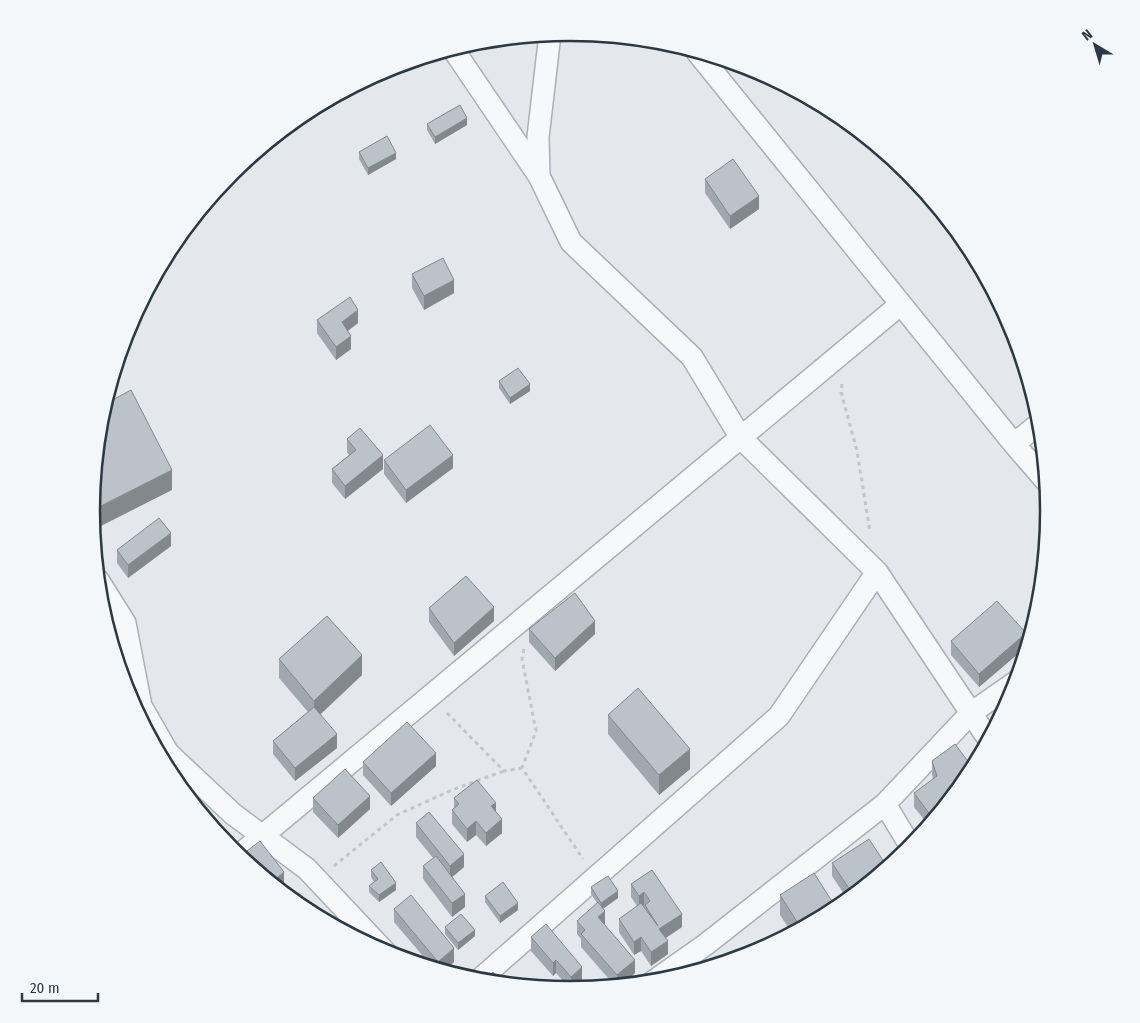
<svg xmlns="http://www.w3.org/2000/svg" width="1140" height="1023" font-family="'Fira Sans Condensed',sans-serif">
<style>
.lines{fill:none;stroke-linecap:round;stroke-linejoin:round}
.street-casing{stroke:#a9b0b7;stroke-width:24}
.path{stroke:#c2c6cb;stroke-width:3;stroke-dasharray:4 4;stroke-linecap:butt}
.street{stroke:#f7f8fa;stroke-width:21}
.wall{fill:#a1a7ae}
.shaded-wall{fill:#83888d}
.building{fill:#bbc2ca;stroke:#83888d}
.rim{fill:none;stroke:#2b3845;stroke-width:2.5}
</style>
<rect width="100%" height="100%" fill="#e4e8ec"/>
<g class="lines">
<g class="street-casing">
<path id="street" d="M453,49L539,176L571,242L692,357L741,438L877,572L989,740
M697,52L1014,444L1046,481
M539,176L538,137L550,34
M1014,444L1040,423
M98,580L125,623L141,706L168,753L233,814L307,869L386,953
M885,804L911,847
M238,856L901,304
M478,981L779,716L877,572
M651,983L705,945L885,804L971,713L1017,681"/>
</g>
<path class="path" d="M842,384L841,392L857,451L870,532
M524,649L522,659L536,731L522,768L583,859
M447,713L504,771L522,768
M334,866L397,815L452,790L504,771
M292,900L300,893"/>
<use href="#street" class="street"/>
</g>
<path class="wall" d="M427,124L467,125L435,144L427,130Z
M359,152L396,159L368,175L359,159Z
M705,179L759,209L730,229L705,193Z
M412,274L454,293L424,310L412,288Z
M317,320L358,323L348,331L351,349L336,360L317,333Z
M499,381L530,391L510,404L499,388Z
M347,439L383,469L345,499L332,483V469L349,455L347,452Z
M384,460L453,468L406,503L384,474Z
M171,546L128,578L117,563V550Z
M429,608L494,621L454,656L429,622Z
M529,629L595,634L555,671L529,642Z
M951,641L1026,647L979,687L951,655Z
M279,659L362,675L321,714L337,748L295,781L273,754V741L308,712L279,678Z
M608,715L690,769L659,795L608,734Z
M932,761L968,778L929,826L914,807V793L933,779L932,774Z
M363,762L436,766L391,806L363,775Z
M313,798L370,809L338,838L313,812Z
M454,798L496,811L502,833L486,846L476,835L467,842L452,824V810L454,808Z
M416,823L464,867L452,877L465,907L452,917L423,879V866L433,858L416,837Z
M901,857L848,900L832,876V863L886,865Z
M371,870L396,890L379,902L369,892V886L374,882L371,877Z
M652,870L682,927L666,938L668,954L651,966L641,951L634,955L619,932V919L637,906L631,897V884Z
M591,887L618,898L603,909L605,925L635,973L620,986H615L581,947V939L577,934V921L597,903L591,894Z
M780,895L835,910L792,933L780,915Z
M485,896L518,910L500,923L485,902Z
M394,909L454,962L443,971L433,968L394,922Z
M445,927L475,936L458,950L445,934Z
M531,937L582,981L571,990L556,973L553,976L531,951Z"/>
<path class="shaded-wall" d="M467,118V125L435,144V137Z
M396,153V159L368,175V168Z
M759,196V209L730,229V216Z
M454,280V293L424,310V296Z
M358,310V323L342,335V322Z
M351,336V349L336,360V347Z
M530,384V391L510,404V398Z
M383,455V469L345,499V486Z
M453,455V468L406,503V490Z
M172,470V490L93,530L91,511Z
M171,533V546L128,578V565Z
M494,607V621L454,656V643Z
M595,621V634L555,671V658Z
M1026,633V647L979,687V674Z
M362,655V675L314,720V701Z
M337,734V748L295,781V768Z
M690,749V769L659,795V775Z
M436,753V766L391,806V793Z
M370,796V809L338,838V825Z
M496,803V816L491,806Z
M502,819V833L486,846V833Z
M476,821V835L467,842V829Z
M464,854V867L450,879V866Z
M284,872V892L283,893L271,883Z
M870,881V882L852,897V893Z
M396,883V890L379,902V895Z
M618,891V898L601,910V903Z
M644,892V905L639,909V896Z
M465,894V907L452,917V903Z
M518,903V910L500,923V916Z
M835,906V910L817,920V918Z
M605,911V925L598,931V917Z
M682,914V927L659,942V929Z
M475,930V936L458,950V943Z
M641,937V951L634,955V942Z
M668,941V954L651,966V952Z
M454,948V962L443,971L438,970V962Z
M556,960V973L553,976V963Z
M635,960V973L620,986H617V975Z
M582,967V981L571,990V977Z"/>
<path class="building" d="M460,105L467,118L435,137L427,124Z
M387,136L396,153L368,168L359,152Z
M733,159L759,196L730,216L705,179Z
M443,258L454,280L424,296L412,274Z
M350,297L358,310L342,322L351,336L336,347L317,320Z
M518,368L530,384L510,398L499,381Z
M131,390L172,470L91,511L100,418L105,404Z
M430,425L453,455L406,490L384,460Z
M360,428L383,455L345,486L332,469L356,450L347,439Z
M159,518L171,533L128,565L117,550Z
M466,576L494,607L454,643L429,608Z
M575,593L595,621L555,658L529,629Z
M997,601L1026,633L979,674L951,641Z
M327,616L362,655L314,701L279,659Z
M638,688L690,749L659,775L608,715Z
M314,707L337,734L295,768L273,741Z
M407,722L436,753L391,793L363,762Z
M955,744L973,768L968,778L934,820L914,793L937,776L932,761Z
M345,769L370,796L338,825L313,798Z
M477,780L496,803L491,806L502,819L486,833L476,821L467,829L452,810L459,804L454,798Z
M429,812L464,854L450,866L416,823Z
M869,839L886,865L900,856L901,857L870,882V881L852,893L832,863Z
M260,841L284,872L271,883L239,857Z
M436,856L465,894L452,903L423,866Z
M381,862L396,883L379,895L369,886L378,879L371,870Z
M652,870L682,914L659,929L668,941L651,952L641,937L634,942L619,919L641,903L658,926L645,905L650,901L644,892L639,896L631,884Z
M814,873L835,906L817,918L818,919L801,928L780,895Z
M608,876L618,891L601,903L591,887Z
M503,882L518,903L500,916L485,896Z
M411,895L454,948L438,962L394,909Z
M598,902L605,911L598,917L635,960L617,975L581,934L585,930L577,921Z
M461,914L475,930L458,943L445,927Z
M337,921L352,935L333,925Z
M546,924L582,967L571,977L556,960L553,963L531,937Z
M704,964L706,968L692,973Z
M493,972L502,984L481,982Z"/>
<path d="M0 0H1140V1023H0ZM100 511a470 470 0 1 1 940 0a470 470 0 1 1-940 0Z" fill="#f4f7f9" fill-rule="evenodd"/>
<path class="rim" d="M100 511a470 470 0 1 1 940 0a470 470 0 1 1-940 0Z"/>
<g transform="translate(1095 45) rotate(322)" stroke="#f4f7f9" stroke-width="4" paint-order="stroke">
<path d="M0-4L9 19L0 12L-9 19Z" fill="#2b3845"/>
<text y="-8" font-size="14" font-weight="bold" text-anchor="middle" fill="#2b3845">N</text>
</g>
<path d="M22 993v8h76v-8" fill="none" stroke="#2b3845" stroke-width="2.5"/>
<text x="30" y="993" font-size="15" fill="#2b3845" stroke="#f4f7f9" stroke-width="4" paint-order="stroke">20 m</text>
</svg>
